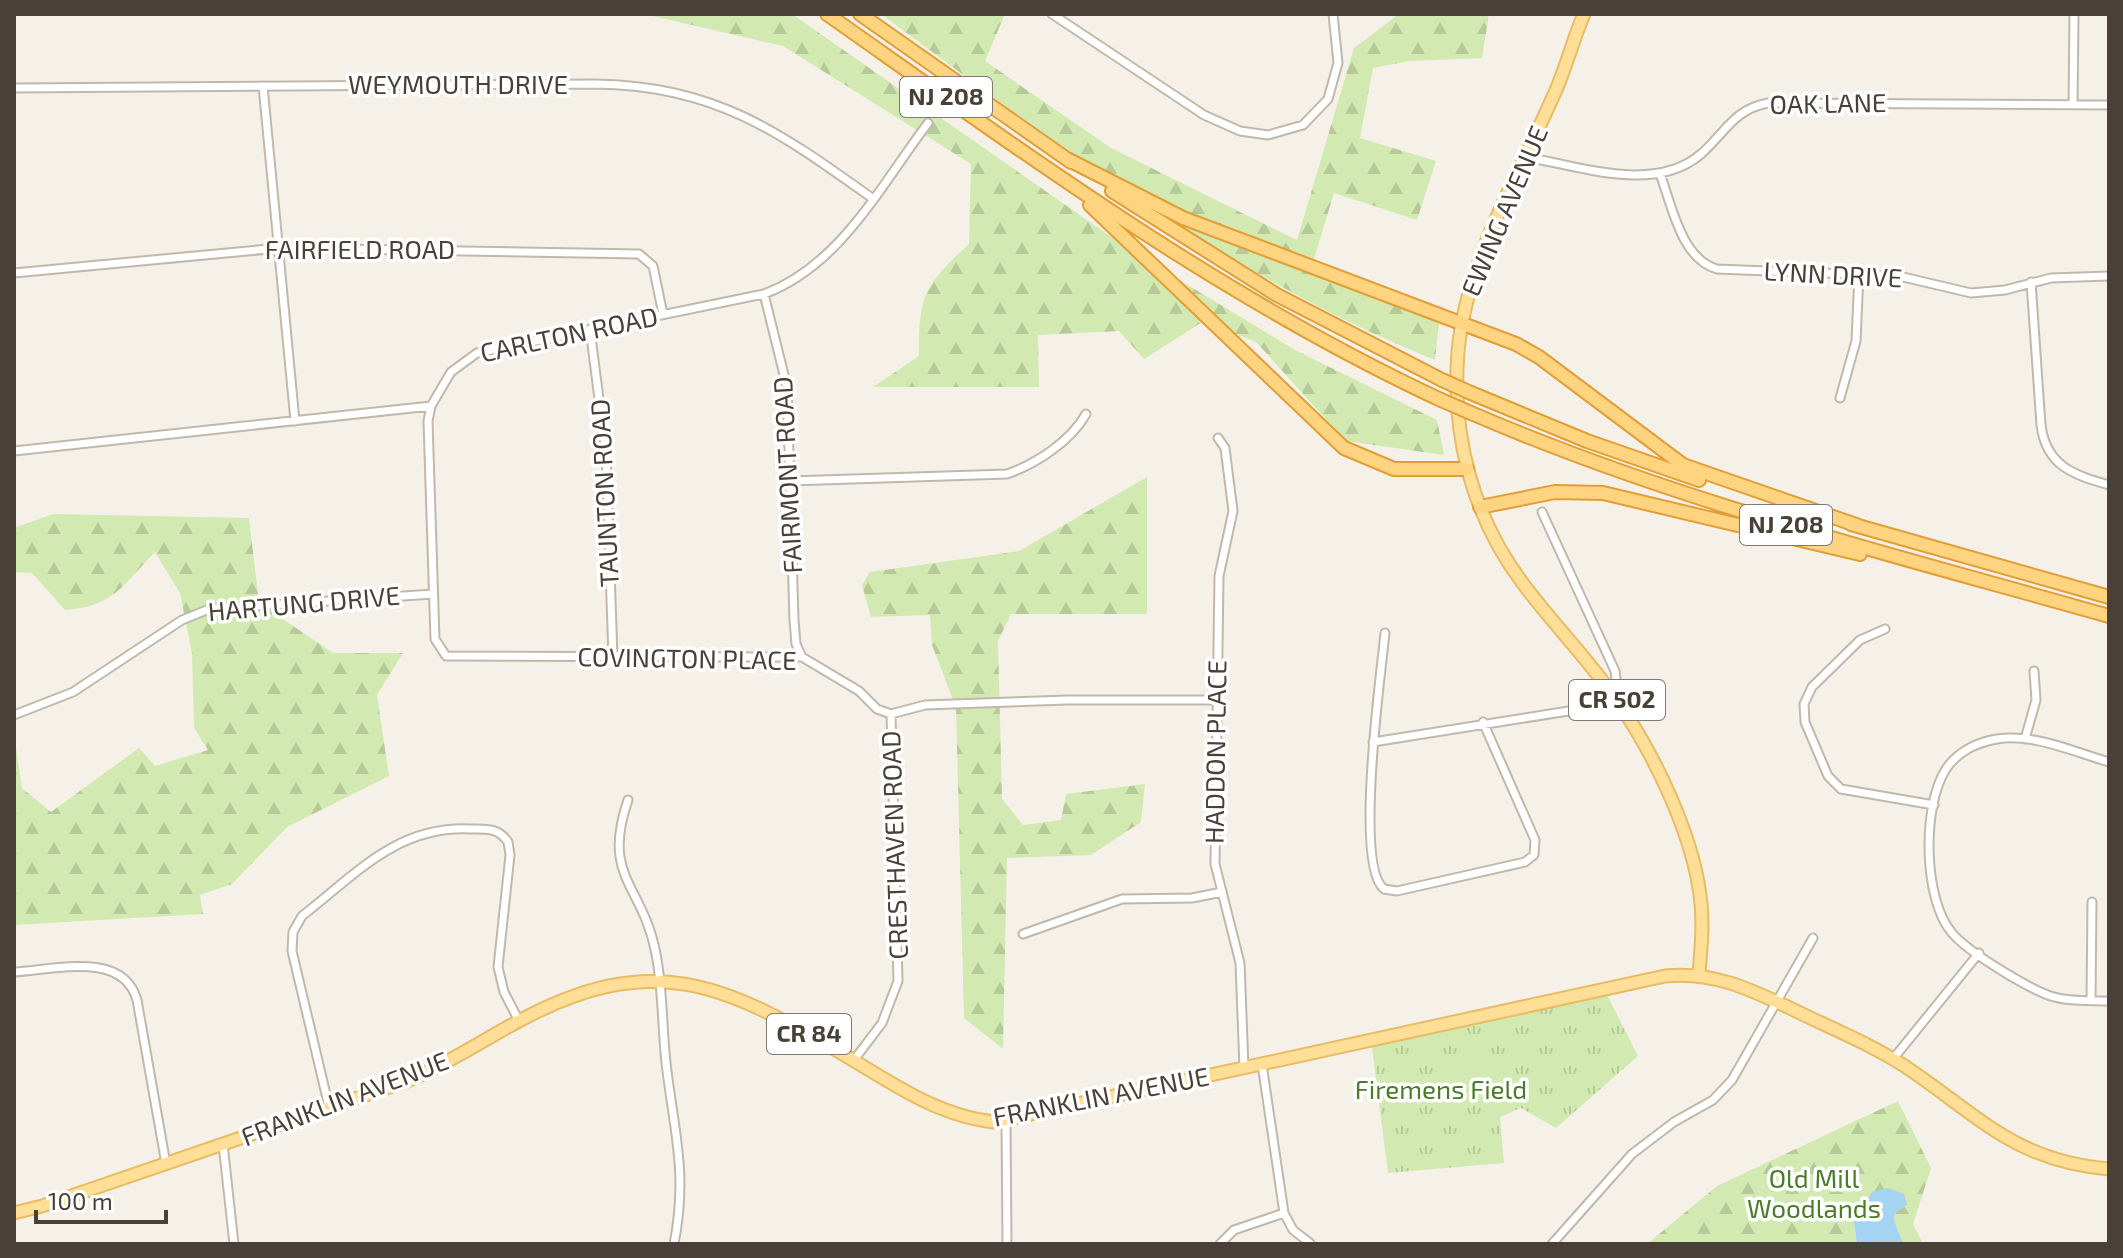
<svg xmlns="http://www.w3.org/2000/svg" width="2123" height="1258" font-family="'Exo 2',sans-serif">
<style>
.grass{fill:url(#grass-tufts)}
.forest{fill:url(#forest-firs)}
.pitch{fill:#d2eab1}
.water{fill:#a4d4f2}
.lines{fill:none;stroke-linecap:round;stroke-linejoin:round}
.minor-casing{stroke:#c1b8ab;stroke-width:11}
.primary-casing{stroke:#e7bc64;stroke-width:15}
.trunk-casing{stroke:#e29e36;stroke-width:16}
.minor{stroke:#fff;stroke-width:7}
.primary{stroke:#ffdf97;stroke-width:11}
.trunk{stroke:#ffd480;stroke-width:12}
.trunk-bridge-casing{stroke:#e29e36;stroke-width:16;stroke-linecap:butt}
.trunk-bridge{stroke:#ffd480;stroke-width:12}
.labels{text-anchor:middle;stroke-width:7;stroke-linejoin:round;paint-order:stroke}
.shield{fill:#fff;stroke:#807a73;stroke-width:2}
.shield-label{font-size:24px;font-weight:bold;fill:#494137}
.street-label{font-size:26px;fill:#494137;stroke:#fff}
.park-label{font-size:26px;fill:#4a7d28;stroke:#fff}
</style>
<defs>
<pattern id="grass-tufts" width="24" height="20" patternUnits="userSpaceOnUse" patternTransform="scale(2)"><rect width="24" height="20" fill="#d2eab1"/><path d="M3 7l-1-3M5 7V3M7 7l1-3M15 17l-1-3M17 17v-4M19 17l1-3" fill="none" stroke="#b6ca99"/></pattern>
<pattern id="forest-firs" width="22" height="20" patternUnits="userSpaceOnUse" patternTransform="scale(2)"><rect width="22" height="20" fill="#d2eab1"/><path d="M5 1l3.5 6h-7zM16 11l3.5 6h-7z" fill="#b6ca99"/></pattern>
</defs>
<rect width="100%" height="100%" fill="#f5f1e9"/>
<path class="grass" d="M1604,989L1638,1056L1556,1128L1521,1108L1500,1117L1504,1163L1388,1173L1371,1040Z"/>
<path class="forest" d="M644,14H792L1130,250L1295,350L1437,420L1444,455L1346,441L1256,342L1204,321L1144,359L1119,331L1038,335L1039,387H873L919,356C918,296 925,284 969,244L971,164L783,46Z
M881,14H1005L985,61L1111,148L1297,240L1354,48L1399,14H1489L1482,58L1410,61L1373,68L1360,138L1436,161L1417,220L1334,193L1311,269L1439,323L1435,360C1232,279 1055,143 881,14Z
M1147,477V614H1011L998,641L1002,799L1023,825L1061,820L1066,794L1145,784L1141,822L1091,855L1007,858L1003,1049L964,1018L956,708L932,645L930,615L871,617L862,585L870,572L1019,551Z
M53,514L249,518L259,603L333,653H403L377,695L389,776L287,827L232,884L200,895L203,914L14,925V734L22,788L51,812L139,748L155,766L208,750L194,728L192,653L180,593L155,552C123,584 116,606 65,610L32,573L14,572V528Z
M1898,1101L1931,1168L1913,1224L1923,1244H1903L1894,1221L1895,1212L1907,1205L1854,1222L1857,1244H1647L1717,1186Z"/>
<path class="pitch" d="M1453 1080a19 19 0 1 1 38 0a19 19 0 1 1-38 0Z"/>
<path class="water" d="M1888,1188L1904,1194L1907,1205L1895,1212L1894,1221L1903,1243L1857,1244L1854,1222L1872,1192Z"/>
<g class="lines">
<g class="minor-casing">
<path id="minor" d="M1052,14L1204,115L1240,131L1268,135L1303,125L1328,99L1338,63L1333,14
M263,86L295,421
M14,88L595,84C716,86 778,131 872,198
M2073,105L2074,14
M1526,157C1579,166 1655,194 1701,154C1725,133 1734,109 1768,103L2109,105
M1660,174C1672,205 1681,259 1717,269L1899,276L1971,293L2005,290L2051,278L2109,276
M14,273L279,248L639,254L653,266L663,314
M2031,282L2041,425C2046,466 2074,475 2109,485
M764,294L787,387L794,620L796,644L802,657
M590,329L606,453L613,658
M1840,398L1856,341L1859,274
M431,406L428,421L435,639L446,656L802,657L859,691L877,709L891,714L925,705L1067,700H1216
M1218,438L1225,448L1233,511L1219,576L1215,864L1240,963L1244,1068
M14,451L431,406L451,372L477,353L764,294C840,266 881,185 928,123
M790,481L1007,474C1036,464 1071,441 1086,414
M1885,629L1860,640L1812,687L1804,704L1805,722L1828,776L1841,789L1934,805
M1385,633C1381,674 1354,866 1384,889L1397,891L1525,862L1534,855L1535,840L1483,722
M14,715L73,692L182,620L209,609L433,594
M2025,739L2036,700L2034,671
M1373,742L1619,703L1615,671L1542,512
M2109,762C2074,752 2033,733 1997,739C1977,742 1957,752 1946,769C1922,806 1923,899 1952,933C1968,952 2030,990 2054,997C2071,1002 2091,1000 2109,1001
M628,800C601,878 643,884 656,954C663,990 662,1027 666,1063C674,1132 688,1173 674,1244
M1023,934L1122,899L1192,898L1222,892
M14,972C53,970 123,950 137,1000L166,1164
M2091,1000L2092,902
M1893,1059L1979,953
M854,1060L882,1023L898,981L891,714
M1262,1064L1284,1213L1293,1230L1310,1243
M329,1107L292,951L293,932L302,916C356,874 397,826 469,829C485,829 498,827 508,842L510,855L498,967L504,992L519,1021
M1006,1121L1007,1244
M223,1144L234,1244
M1220,1244L1234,1230L1284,1213
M1552,1244L1632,1154L1674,1122L1713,1100L1732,1080L1813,938"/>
</g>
<g class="primary-casing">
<path id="primary" d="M1584,14C1572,42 1565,72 1552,99C1516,180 1466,262 1458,352C1451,436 1473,518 1524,585C1554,625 1590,661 1618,702C1654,754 1692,833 1700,895C1704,922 1701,948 1699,974
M14,1213L42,1206L407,1081C446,1065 481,1041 519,1021C651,950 722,983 841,1053C889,1081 938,1117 995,1122L1665,976C1712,971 1750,989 1792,1009C1830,1028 1871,1044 1906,1067C1979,1116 2015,1161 2109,1169"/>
</g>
<g class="trunk-casing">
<path id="trunk" d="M827,14C1026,154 1220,297 1441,400
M860,14L1071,162
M1067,159L1183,218L1516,344L1539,357L1683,465L1859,526
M1112,191L1277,295L1442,380
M1090,205L1344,448L1394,469H1467
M1471,393L1587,441L1699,480
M1471,413C1677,502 1894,555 2109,616
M1480,507L1555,492L1603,493L1860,554
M1851,524L2109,597"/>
</g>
<use href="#minor" class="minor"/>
<use href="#primary" class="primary"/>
<use href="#trunk" class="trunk"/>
<g class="trunk-bridge-casing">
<path id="trunk-bridge" d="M1442,380L1471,393
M1441,400L1471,413"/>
</g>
<use href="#trunk-bridge" class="trunk-bridge"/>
</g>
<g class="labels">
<g class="shield">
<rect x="900" y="77" width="92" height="40" rx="6"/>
<rect x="1740" y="505" width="92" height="40" rx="6"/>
<rect x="1569" y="680" width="96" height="40" rx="6"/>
<rect x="767" y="1014" width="84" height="40" rx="6"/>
</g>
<g class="shield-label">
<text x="946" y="105">NJ 208</text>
<text x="1786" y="533">NJ 208</text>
<text x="1617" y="708">CR 502</text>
<text x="809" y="1042">CR 84</text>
</g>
<g class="street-label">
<text x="458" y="94">WEYMOUTH DRIVE</text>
<text transform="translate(1828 104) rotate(-1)" y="9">OAK LANE</text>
<text transform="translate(1505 211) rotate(-67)" y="9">EWING AVENUE</text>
<text x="360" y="259">FAIRFIELD ROAD</text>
<text transform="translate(1833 275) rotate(3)" y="9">LYNN DRIVE</text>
<text transform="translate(569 335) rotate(-12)" y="9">CARLTON ROAD</text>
<text transform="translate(788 475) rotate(-93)" y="9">FAIRMONT ROAD</text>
<text transform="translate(605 493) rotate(-93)" y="9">TAUNTON ROAD</text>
<text transform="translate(304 604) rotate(-5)" y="9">HARTUNG DRIVE</text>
<text transform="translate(687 659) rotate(1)" y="9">COVINGTON PLACE</text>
<text transform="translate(1216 752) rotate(-89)" y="9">HADDON PLACE</text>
<text transform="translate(895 845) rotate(-92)" y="9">CRESTHAVEN ROAD</text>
<text transform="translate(1101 1097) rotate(-11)" y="9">FRANKLIN AVENUE</text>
<text transform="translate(345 1099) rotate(-21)" y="9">FRANKLIN AVENUE</text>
</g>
<g class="park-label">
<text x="1441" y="1099">Firemens Field</text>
<text x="1814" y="1188">Old Mill<tspan x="1814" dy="30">Woodlands</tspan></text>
</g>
</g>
<rect width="2123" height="1258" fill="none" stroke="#494137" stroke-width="32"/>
<path d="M36 1210v12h130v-12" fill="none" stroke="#494137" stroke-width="4"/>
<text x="48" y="1210" font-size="24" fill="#494137" stroke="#ffffff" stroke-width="6" paint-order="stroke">100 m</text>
</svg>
